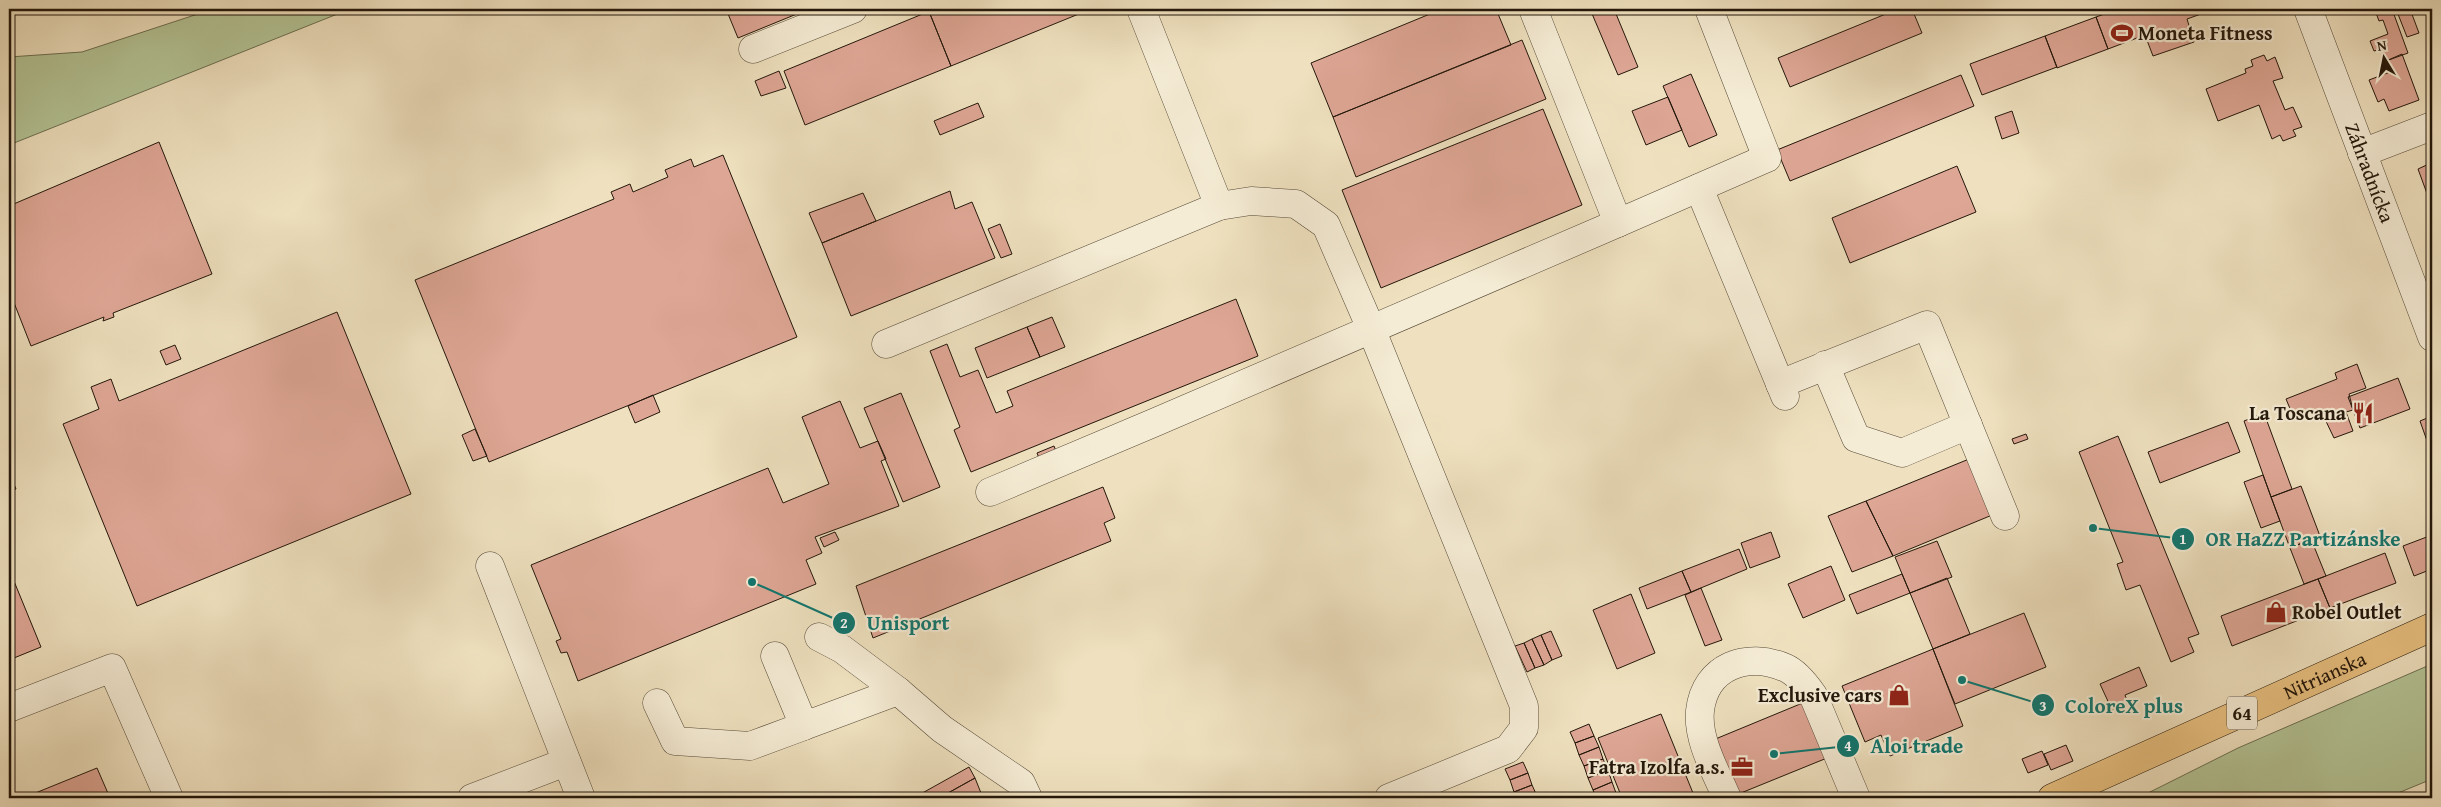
<svg xmlns="http://www.w3.org/2000/svg" width="2441" height="807" font-family="'Gentium Book Plus',serif">
<style>
.green{fill:#b4c496;stroke:#6c6e50}
.building{fill:#dea695;stroke:#23170b}
.lines{fill:none;stroke-linecap:round;stroke-linejoin:round}
.minor-casing{stroke:#564a38;stroke-width:29}
.major-casing{stroke:#23170b;stroke-width:29}
.minor{stroke:#f5ecd5;stroke-width:28}
.major{stroke:#e8c080;stroke-width:28}
.rail-casing{stroke:#23170b;stroke-width:5.5}
.rail{stroke:#f5ecd5;stroke-width:4;stroke-dasharray:11;stroke-linecap:butt}
.labels{text-anchor:middle;stroke-width:4.5;stroke-linejoin:round;paint-order:stroke}
.shield{fill:#f5ecd5;stroke:#625748;stroke-width:1}
.shield-label{font-size:19px;font-weight:bold;fill:#23170b}
.poi-label{font-size:20px;font-weight:bold;fill:#23170b;stroke:#f5ecd5;text-anchor:end}
.street-label{font-size:20px;fill:#23170b;stroke:#f5ecd5}
.leader{fill:none;stroke:#0f766e;stroke-width:2}
.callout-dot{fill:#0f766e;stroke:#f5ecd5;stroke-width:2}
.mark-label{font-size:15px;text-anchor:middle;font-weight:bold;fill:#fff}
.callout-label{font-size:21px;text-anchor:middle;font-weight:bold;fill:#0f766e;stroke:#f5ecd5;stroke-width:4.5;stroke-linejoin:round;paint-order:stroke}
</style>
<rect width="100%" height="100%" fill="#efe1bf"/>
<filter id="stains"><feTurbulence type="fractalNoise" baseFrequency=".004" numOctaves="4"/><feColorMatrix values="0 0 0 0 .2 0 0 0 0 .09 0 0 0 0 .02 0 0 0 .5 -.17"/></filter>
<radialGradient id="worn" r=".72"><stop offset=".6" stop-color="#630" stop-opacity="0"/><stop offset="1" stop-color="#630" stop-opacity=".3"/></radialGradient>
<path class="green" d="M213,9H350L9,145V57L82,52Z
M2432,664V779L2386,798H2138L2238,748Z"/>
<path class="building" d="M726,9H809L738,38Z
M923,9H928L951,66L805,125L784,71L925,13Z
M928,9L934,10L1091,9L951,66Z
M1442,9H1496L1511,45L1333,117L1311,63Z
M1590,9H1614L1638,67L1618,75Z
M1898,9H1912L1922,33L1790,87L1778,58Z
M2118,9H2215L2187,19L2194,42L2153,56L2145,35L2108,49L2096,17Z
M2392,9L2408,53L2386,61L2381,49L2374,51L2370,41L2388,34L2383,20L2379,21L2375,10Z
M2396,9H2410L2419,33L2407,37Z
M2096,17L2108,49L2057,68L2045,36Z
M2045,36L2057,67L1982,95L1970,64Z
M1522,40L1546,99L1356,177L1333,117Z
M2402,54L2419,100L2389,111L2384,99L2378,102L2369,80L2390,72L2386,61Z
M2264,55L2267,61L2275,57L2283,78L2273,81L2285,110L2293,107L2302,127L2293,130L2296,136L2283,141L2280,135L2272,139L2259,105L2218,121L2206,89L2246,73L2245,69L2253,66L2251,60Z
M779,71L786,88L761,96L755,81Z
M1691,74L1717,135L1689,147L1663,86Z
M1961,75L1974,106L1790,181L1777,150Z
M1668,97L1682,130L1646,145L1632,111Z
M978,103L984,117L940,135L934,121Z
M1543,109L1582,205L1381,288L1342,190Z
M2012,111L2019,133L2002,139L1995,117Z
M159,142L212,274L113,313L114,317L103,321L104,317L31,346L9,290V206Z
M723,155L797,337L489,462L415,280L614,199L611,192L630,184L633,192L668,177L665,170L691,159L694,167Z
M2432,155V198L2429,199L2418,169L2431,163L2429,157Z
M1957,166L1976,212L1850,263L1832,218Z
M950,191L955,209L972,202L995,258L851,316L822,243Z
M863,193L876,221L822,243L809,213Z
M1000,224L1012,254L1001,258L988,229Z
M1236,299L1258,356L971,472L954,430L960,427L930,351L947,344L960,377L978,370L996,413L1013,406L1007,391Z
M337,312L411,494L137,606L63,424L99,409L91,387L111,379L119,401Z
M1052,317L1065,347L1040,357L1027,327Z
M1027,327L1040,357L987,378L975,348Z
M175,345L181,359L166,365L160,351Z
M2357,364L2366,388L2349,394L2353,410L2346,412L2353,431L2334,438L2323,415L2314,418L2313,411L2294,418L2286,399L2337,379L2335,373Z
M2398,378L2410,409L2360,428L2348,397Z
M901,393L940,487L903,502L864,408Z
M653,395L660,412L635,423L628,406Z
M840,401L860,448L878,441L886,459L881,461L899,506L815,537L822,553L806,560L816,584L578,681L567,652L561,653L556,641L561,639L531,565L768,468L783,503L829,484L802,417Z
M2264,413L2292,489L2271,497L2244,421Z
M2432,416V455L2420,421Z
M2228,422L2240,452L2160,483L2148,452Z
M475,429L487,456L473,461L462,435Z
M2026,434L2028,439L2014,444L2012,439Z
M2118,436L2199,634L2188,638L2194,652L2171,662L2140,585L2126,590L2117,564L2123,562L2079,452Z
M1054,446L1059,459L1042,466L1037,453Z
M1974,457L1997,513L1893,556L1866,501Z
M9,472L16,489L9,492Z
M2263,475L2280,521L2261,528L2244,482Z
M2301,486L2320,536L2290,548L2271,497Z
M1103,487L1115,518L1104,523L1111,541L873,638L856,586Z
M1866,501L1893,556L1852,572L1828,516Z
M835,532L839,540L824,547L820,538Z
M1771,532L1780,557L1750,568L1741,543Z
M2432,535V569L2414,576L2403,546Z
M2311,539L2326,576L2304,584L2290,548Z
M1937,541L1952,577L1910,593L1895,557Z
M1739,549L1747,569L1691,592L1682,571Z
M2385,553L2396,583L2330,608L2318,579Z
M1831,566L1845,600L1803,618L1788,584Z
M9,569L41,647L9,660Z
M1682,571L1691,592L1647,609L1639,588Z
M1902,574L1910,593L1857,614L1849,595Z
M1947,578L1970,634L1933,649L1910,593Z
M2318,579L2330,608L2232,646L2221,616Z
M1701,588L1722,640L1705,646L1685,595Z
M1631,594L1655,653L1617,669L1593,610Z
M2024,613L2046,667L1955,704L1933,649Z
M1551,631L1562,656L1552,660L1541,635Z
M1541,635L1552,660L1544,665L1532,639Z
M1532,639L1544,665L1535,668L1524,643Z
M1524,643L1535,668L1527,672L1515,646Z
M1933,649L1963,726L1890,756L1881,735L1865,742L1842,686Z
M2139,667L2147,686L2125,695L2128,703L2112,710L2100,684Z
M1805,702L1827,758L1736,795L1713,740Z
M1661,714L1695,798H1622L1598,738Z
M1589,724L1594,736L1575,743L1570,732Z
M1594,736L1599,747L1579,755L1575,743Z
M2066,745L2073,761L2051,770L2044,754Z
M1599,747L1603,759L1584,766L1579,755Z
M2042,751L2048,765L2028,773L2022,759Z
M1603,759L1608,770L1588,778L1584,766Z
M1523,762L1528,773L1510,780L1505,769Z
M969,767L975,778L939,798H918L917,796Z
M97,768L110,798H23Z
M1608,770L1612,782L1593,790L1588,778Z
M1528,773L1532,785L1514,792L1510,780Z
M975,778L983,798H939Z
M1612,782L1616,793L1604,798H1596L1593,790Z
M1532,785L1537,796L1516,798L1514,792Z
M1616,793L1618,798H1604Z"/>
<g class="lines">
<g class="minor-casing">
<g id="minor">
<path d="M1141,9L1219,206L1251,201L1296,204L1326,225L1372,331L1524,706V728L1508,749L1389,798"/>
<path id="s1" d="M2308,9L2432,337"/>
<path d="M753,49L853,9"/>
<path d="M2362,153L2432,126"/>
<path d="M1699,188L1785,396"/>
<path d="M1618,223L1767,158L1709,9"/>
<path d="M886,344L1219,206"/>
<path d="M1825,365L1856,438L1902,453L1968,425"/>
<path d="M1780,384L1927,325L2005,516"/>
<path d="M990,492C1200,404 1409,314 1618,223L1533,9"/>
<path d="M490,566L581,798"/>
<path d="M819,637L842,649L898,691L942,729L1021,783L1028,798"/>
<path d="M775,656L804,726L898,691"/>
<path d="M657,703L675,741L750,746L804,726"/>
<path d="M9,708L112,668L169,798"/>
<path d="M472,798L566,762"/>
<path d="M1727,798C1716,772 1697,740 1700,711C1705,666 1747,651 1786,668C1797,673 1806,685 1813,695L1856,798"/>
</g>
</g>
<g class="major-casing">
<g id="major">
<path id="s2" d="M2052,798L2432,627"/>
</g>
</g>
<use href="#minor" class="minor"/>
<use href="#major" class="major"/>
<g class="rail-casing">
<path id="rail" d="M2425,798L2432,796"/>
</g>
<use href="#rail" class="rail"/>
</g>
<defs>
<g id="stadium-bare" transform="scale(1.725)"><path d="M0-5a6.5 5 0 1 0 0 10a6.5 5 0 1 0 0-10ZM-3.5-1.8h7v3.6h-7Z" fill="#8f2418" stroke="#f5ecd5" stroke-width="2.5" paint-order="stroke"/></g>
<g id="restaurant-bare" transform="scale(1.725)"><path d="M-5-6h1v4h1v-4h1v4h1v-4h1v5L-1.5 .5V6h-2V.5L-5-1ZM5-6V6H3V1.5H1.5Q1.5-4 5-6Z" fill="#8f2418" stroke="#f5ecd5" stroke-width="2.5" paint-order="stroke"/></g>
<g id="shop-bare" transform="scale(1.725)"><path d="M-5-2.5h2.3a2.7 3.5 0 0 1 5.4 0H5L5.5 6h-11ZM-1.5-2.5h3a1.5 2.3 0 0 0-3 0Z" fill="#8f2418" stroke="#f5ecd5" stroke-width="2.5" paint-order="stroke"/></g>
<g id="office-bare" transform="scale(1.725)"><path d="M-6-3h4V-5.5h4V-3h4V5H-6ZM-1-4.5V-3h2v-1.5ZM-6 0V1H6V0Z" fill="#8f2418" stroke="#f5ecd5" stroke-width="2.5" paint-order="stroke"/></g>
</defs>
<g fill-rule="evenodd">
<use href="#stadium-bare" x="2122" y="33"/>
<use href="#restaurant-bare" x="2363" y="413"/>
<use href="#shop-bare" x="2276" y="612"/>
<use href="#shop-bare" x="1899" y="695"/>
<use href="#office-bare" x="1742" y="767"/>
</g>
<g class="labels">
<rect class="shield" x="2227" y="696.5" width="30" height="33" rx="4"/>
<g class="shield-label">
<text x="2242" y="720">64</text>
</g>
<g class="poi-label">
<text x="2138" y="40" text-anchor="start">Moneta Fitness</text>
<text x="2346" y="420">La Toscana</text>
<text x="2292" y="619" text-anchor="start">Robel Outlet</text>
<text x="1882" y="702">Exclusive cars</text>
<text x="1725" y="774">Fatra Izolfa a.s.</text>
</g>
<g class="street-label">
<text dy="7" stroke="none"><textPath href="#s1" startOffset="175">Záhradnícka</textPath></text>
<text dy="7" stroke="none"><textPath href="#s2" startOffset="299">Nitrianska</textPath></text>
</g>
</g>
<path class="leader" d="M2093 528L2183 539M752 582L844 623M1962 680L2043 705M1774 754L1848 746"/>
<g class="callout-dot">
<circle cx="2093" cy="528" r="5"/>
<circle cx="752" cy="582" r="5"/>
<circle cx="1962" cy="680" r="5"/>
<circle cx="1774" cy="754" r="5"/>
<circle cx="2183" cy="539" r="12"/>
<circle cx="844" cy="623" r="12"/>
<circle cx="2043" cy="705" r="12"/>
<circle cx="1848" cy="746" r="12"/>
</g>
<g class="mark-label">
<text x="2183" y="544">1</text>
<text x="844" y="628">2</text>
<text x="2043" y="711">3</text>
<text x="1848" y="751">4</text>
</g>
<g class="callout-label">
<text x="2303" y="546">OR HaZZ Partizánske</text>
<text x="908" y="630">Unisport</text>
<text x="2124" y="713">ColoreX plus</text>
<text x="1917" y="753">Aloi trade</text>
</g>
<rect width="2441" height="807" fill="none" stroke="#efe1bf" stroke-width="30"/>
<rect x="10" y="10" width="2421" height="787" fill="none" stroke="#23170b" stroke-width="2.5"/>
<rect x="15" y="15" width="2411" height="777" fill="none" stroke="#23170b"/>
<g transform="translate(2384 58) rotate(350)" stroke="#f5ecd5" stroke-width="4" paint-order="stroke">
<path d="M0-4L9 19L0 12L-9 19Z" fill="#23170b"/>
<text y="-8" font-size="14" font-weight="bold" text-anchor="middle" fill="#23170b">N</text>
</g>
<rect width="100%" height="100%" filter="url(#stains)"/>
<rect width="100%" height="100%" fill="url(#worn)"/>
</svg>
